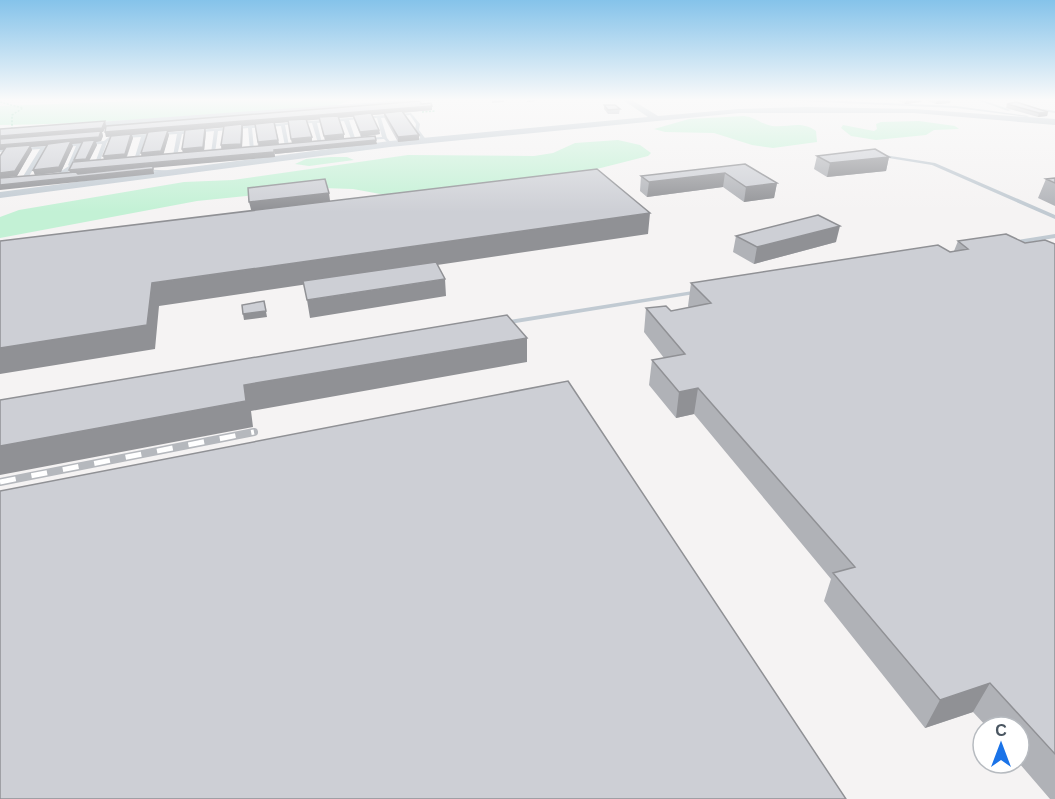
<svg xmlns="http://www.w3.org/2000/svg" width="1055" height="799" font-family="Helvetica,sans-serif">
<style>
.green{fill:#c3f1d5}
.lines{fill:none;stroke-linecap:round;stroke-linejoin:round}
.path{stroke:#7ad0a6;stroke-width:1.5;stroke-dasharray:2 1.5;stroke-linecap:butt}
.service{fill:#c1cad2;fill-rule:evenodd}
.minor{fill:#c1cad2;fill-rule:evenodd}
.rail-casing{stroke:#b5b8bd;stroke-width:8}
.rail{stroke:#fff;stroke-width:5;stroke-dasharray:16;stroke-linecap:butt}
.wall{fill:#b0b2b7;fill-rule:evenodd}
.shaded-wall{fill:#909195}
.building{fill:#cdcfd5;stroke:#909195;stroke-width:1.5}
</style>
<rect width="100%" height="100%" fill="#f5f3f3"/>
<path class="green" d="M161,100H351C321,113 280,110 247,112C165,118 83,124 0,125V106Z
M744,116C755,117 761,124 772,126C788,128 801,120 816,131L817,142L773,148L752,145L714,133L665,132L654,129L689,119Z
M919,121L955,126L959,129L934,130L926,135L876,140L851,136L841,128L843,125L874,131L877,129L876,124L881,122Z
M618,140L640,145L651,153L648,156L581,173L386,195L353,189L323,188L197,201L0,238V217L19,210L184,182L233,180L408,155L534,156L553,153L575,143Z
M331,157H347L354,160L309,166L295,164L306,159Z"/>
<g class="lines">
<path class="path" d="M0,102L23,108L12,115V131
M422,112L436,111"/>
<path class="service" d="M794,100H820L956,106L1029,116L1027,117L956,108L796,101Z
M977,100H982L1011,110L1008,111Z
M1043,109L1055,111V113L1042,111Z
M411,113L420,124L419,130L427,141V142H423L415,130L416,124L410,115L381,118L387,138L392,144L390,145L384,139L366,140L364,139L366,138L382,137L377,118L349,120L356,141L354,142L352,141L344,121L317,123L322,143L320,144L318,143L312,123L285,125L289,146L287,147L285,146L281,126L252,128L254,150L252,151L250,150L248,128L218,131L215,153L213,154L211,153L214,131L182,134L177,156L175,157L173,156L177,134L146,136L138,160L136,161L134,160L141,137L110,139L107,142L99,164L95,163L102,144L81,145L72,165L84,163V165C72,168 63,177 51,177V175L58,173L69,166L68,165L76,146L45,149L28,178L25,180L22,178L40,149L0,152V150L104,141L109,137Z
M878,154L935,163L1055,215V219L932,165L876,156V154Z
M140,169L177,171L179,172L177,173L142,171H140Z
M1055,234V238L1011,245L1008,243L1011,241Z
M699,290L702,292L701,293L504,325L500,323L504,321Z"/>
<path class="minor" d="M406,100H440L85,129L81,126L85,123Z
M623,100H632L658,116L739,109L807,107L914,109L1055,119V125L914,113H739L390,147L0,198V192L390,141L648,117Z"/>
<g class="rail-casing">
<path id="rail" d="M0,482L254,432"/>
</g>
<use href="#rail" class="rail"/>
</g>
<path class="wall" d="M897,100H922L921,102L905,104Z
M926,100H951L950,103L936,104Z
M431,103L432,110L403,113L419,135V140L398,142L384,117V114L372,115L379,130L380,134L361,137L353,117L338,118L344,138L377,144L275,154V157L153,167L154,174L70,172L69,170L75,162L82,143L72,144L73,146L61,172L35,175L33,170L46,146L31,147L32,150L17,176L0,178V156L5,150H0V129L105,121L106,126L103,132H102L103,136L101,141L96,142L97,145L89,161L104,159L111,136L106,137L105,132ZM319,119L325,140L312,141L307,120ZM288,122L292,143L279,144L275,123ZM255,125L258,146L242,147L243,126ZM224,127L221,145V149L204,151L206,132L205,129ZM185,130L182,149L183,152L163,154L169,135L168,132ZM148,133L141,156L127,157L133,138L132,135Z
M1007,104L1048,112L1047,116L1038,117L1006,108Z
M604,105L620,109L619,114H608L604,109Z
M817,156L889,157L886,171L827,177L814,169Z
M745,164L777,183L774,198L744,202L723,187L647,197L640,191L641,176Z
M1055,178V206L1038,198L1046,179Z
M736,236L836,242L754,264L733,252Z
M958,241L1055,244V799H1050L1019,763V727H987L973,712L925,728L824,601L831,579L694,414L676,418L649,385L652,360L664,358L644,332L646,308L671,311L689,308L688,306L691,283L954,251Z"/>
<path class="shaded-wall" d="M492,100H504V102L492,103Z
M527,100H537V101L527,102Z
M906,100H922L921,102L905,104Z
M937,100H951L950,103L936,104Z
M432,106V110L243,126L242,148L222,150L221,145L242,126L205,129L206,132L204,151L183,153L182,149L205,129L168,132L169,135L163,156L142,158L141,153L168,132L132,135L133,138L126,158L104,160L103,156L131,135L106,137L105,132Z
M1048,112L1047,116L1038,117L1039,113Z
M105,121L106,126L103,132H102L103,136L101,141L96,142L97,145L88,163L75,164L74,160L94,142L72,144L73,146L61,172L35,175L33,170L70,144L31,147L32,150L17,176L0,178V173L29,147L0,150V136Z
M379,130L380,134L361,137L360,132Z
M344,134V138L325,140L324,136Z
M419,135V140L398,142V137Z
M312,137V141L292,143L291,139Z
M278,140L279,145L259,147L258,142Z
M376,140L377,144L275,154L274,150Z
M274,152L275,157L71,175L69,170Z
M889,157L886,171L827,177L830,163Z
M153,169L154,174L0,190V185Z
M725,173L723,187L647,197L649,182Z
M777,183L774,198L744,202L746,187Z
M329,193L331,208L253,217L249,202Z
M650,213L648,234L159,306L155,349L0,374V348L152,283Z
M840,226L836,242L754,264L757,247Z
M445,279L446,296L310,318L307,300Z
M264,301L267,317L244,320L243,314Z
M527,338V362L251,411L253,427L0,475V446L244,385Z
M698,388L694,414L676,418L679,392Z
M990,683L973,712L925,728L940,700Z"/>
<path class="building" d="M420,101L421,104L431,103L432,106L105,132L106,126Z
M1016,102L1048,112L1039,113L1007,104Z
M604,105H615L620,109L608,110Z
M402,111L419,135L398,137L384,113Z
M371,113L379,130L360,132L353,115Z
M338,116L344,134L324,136L319,117Z
M306,119L312,137L291,139L288,120Z
M105,121L102,128L0,136V129Z
M274,122L278,140L258,142L255,124Z
M242,124L241,144L221,145L224,126Z
M205,128L203,147L182,149L185,130Z
M168,130L161,151L141,153L148,132Z
M101,131L99,137L0,145V139Z
M131,134L125,154L103,156L111,136Z
M375,136L376,140L274,150V152L69,170L73,162Z
M95,140L86,159L74,160L83,141Z
M71,141L59,167L33,170L48,144Z
M31,145L15,171L0,173V156L6,147Z
M875,149L889,157L830,163L817,156Z
M745,164L777,183L746,187L725,173L649,182L641,176Z
M153,166V169L0,185V178L76,172L78,174Z
M597,169L650,213L152,283L147,325L0,348V241Z
M1055,178V183L1046,179Z
M325,179L329,193L249,202L248,188Z
M818,215L840,226L757,247L736,236Z
M1006,234L1025,243L1045,240L1055,244V754L990,683L940,700L833,573L855,567L698,388L679,392L652,360L685,354L646,308L666,306L671,311L711,303L691,283L938,245L950,252L968,249L958,241Z
M436,262L445,279L307,300L303,281Z
M264,301L266,311L243,314L242,305Z
M507,315L527,338L244,385L246,401L0,446V400Z
M568,381L846,799H0V491Z"/>
<linearGradient id="sky" x2="0" y2="1"><stop stop-color="#85c3ea"/><stop offset="0.47" stop-color="#fafafa"/><stop offset="1" stop-color="#fafafa" stop-opacity="0"/></linearGradient>
<rect width="1055" height="212" fill="url(#sky)"/>
<g transform="translate(1001 745)"><circle r="28" fill="#ffffff" stroke="#b7bbc0" stroke-width="1.5"/>
<path d="M0-4.5L10 22L0 15L-10 22Z" fill="#1a73e8"/>
<text y="-9" font-size="16" font-weight="bold" text-anchor="middle" fill="#4a5661">С</text>
</g>
</svg>
